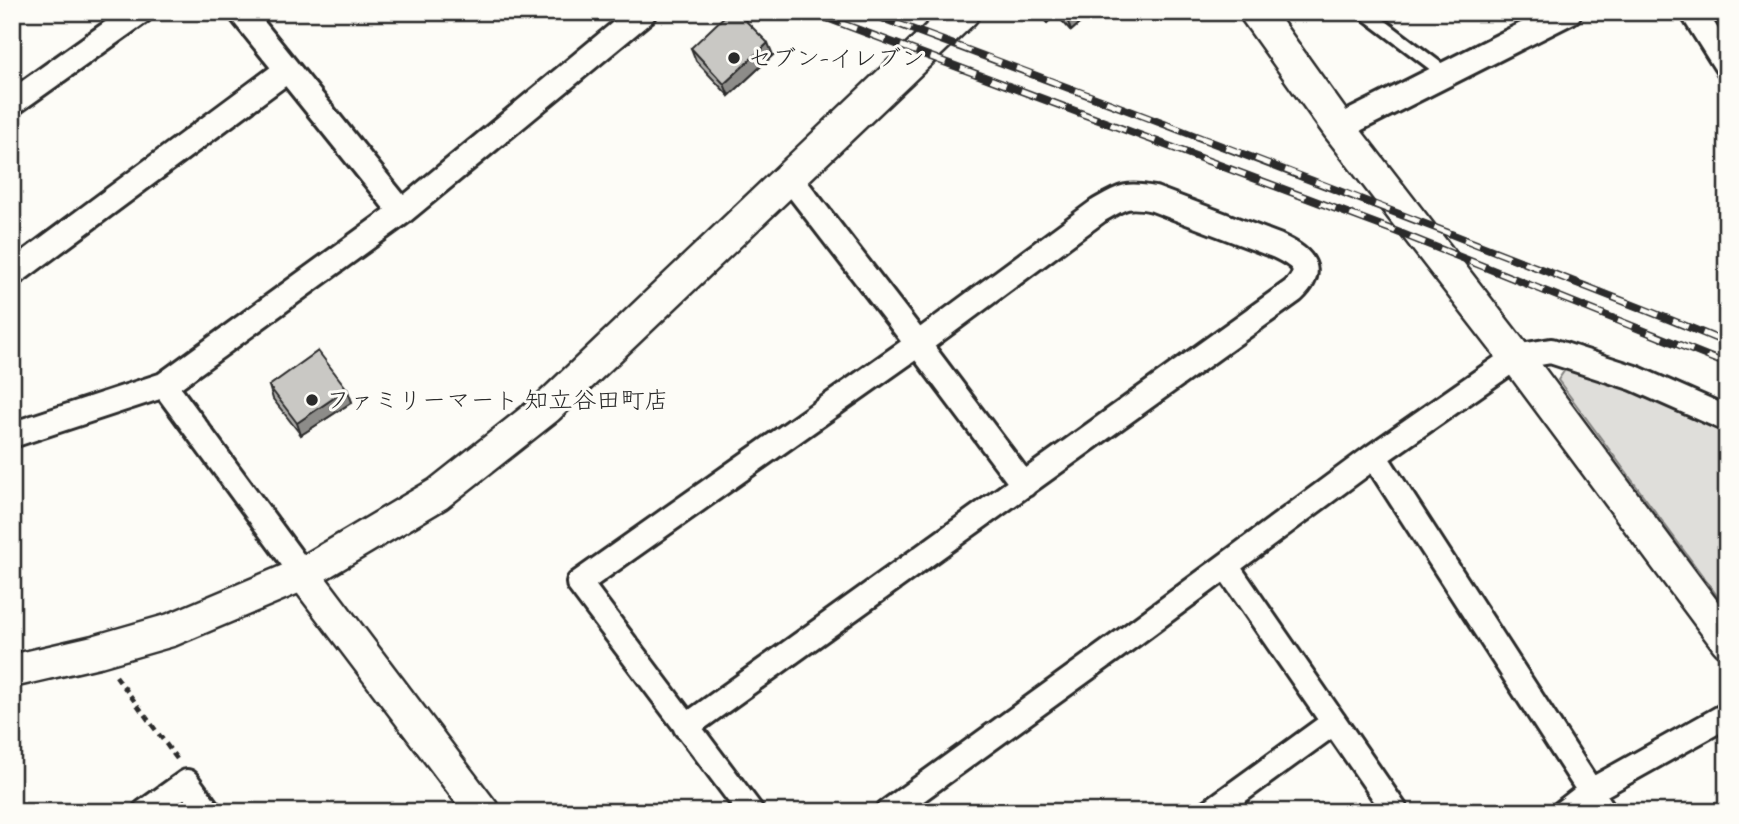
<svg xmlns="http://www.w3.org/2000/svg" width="1739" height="824" font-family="'Indie Flower','Klee One',sans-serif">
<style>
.green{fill:#dfdeda;stroke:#858482;stroke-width:2}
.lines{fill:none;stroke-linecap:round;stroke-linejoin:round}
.service-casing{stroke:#2b2b2b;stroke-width:18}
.minor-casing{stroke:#2b2b2b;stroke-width:30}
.tertiary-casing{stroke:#2b2b2b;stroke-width:37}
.path{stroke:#2b2b2b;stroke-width:4.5;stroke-dasharray:7 5;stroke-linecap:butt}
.service{stroke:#fdfcf7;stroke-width:12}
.minor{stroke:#fdfcf7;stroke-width:24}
.tertiary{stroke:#fdfcf7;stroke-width:32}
.rail-casing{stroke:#2b2b2b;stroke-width:8}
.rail{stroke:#fdfcf7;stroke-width:5;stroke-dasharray:16;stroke-linecap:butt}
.wall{fill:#adaca9;stroke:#2b2b2b;stroke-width:2}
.shaded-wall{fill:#8d8c89;stroke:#2b2b2b;stroke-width:2}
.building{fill:#c9c8c4;stroke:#2b2b2b;stroke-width:2}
.poi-dot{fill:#2b2b2b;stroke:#fdfcf7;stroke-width:2.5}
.labels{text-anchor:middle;stroke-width:6;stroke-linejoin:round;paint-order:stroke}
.poi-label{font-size:24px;fill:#2b2b2b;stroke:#fdfcf7;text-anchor:start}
</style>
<rect width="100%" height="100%" fill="#fdfcf7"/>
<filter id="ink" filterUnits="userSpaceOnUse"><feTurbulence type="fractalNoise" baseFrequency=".0143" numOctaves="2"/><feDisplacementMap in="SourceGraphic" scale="14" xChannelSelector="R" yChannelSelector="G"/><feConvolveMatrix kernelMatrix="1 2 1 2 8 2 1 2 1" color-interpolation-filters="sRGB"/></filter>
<g filter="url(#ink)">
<path class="green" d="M1569,364L1727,430V609L1558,380Z"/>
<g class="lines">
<g class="service-casing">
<path id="service" d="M1364,12L1446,74"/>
</g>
<g class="minor-casing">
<path id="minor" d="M241,12L402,212
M1693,12L1727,66
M12,103L140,12
M1339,128L1569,12
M789,177L918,344L1024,485
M12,274L287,70
M164,385L303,574
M12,435L164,385L402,212L643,13L640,12
M1374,456L1604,812
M1226,566L1396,812
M686,727L1293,291C1317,268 1300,257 1277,246L1154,199C1126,193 1122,197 1098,211L918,344L579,583L751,812
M145,812L187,782L209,812
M888,812L1135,633L1374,456L1516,357L1551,351L1634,378L1727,419
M1210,812L1334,722
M1564,812L1591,791L1727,715"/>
</g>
<g class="tertiary-casing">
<path id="tertiary" d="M1256,12L1339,128L1516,357L1727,641
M303,574L483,812
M12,671L98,651L171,630L303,574L438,494L547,408L963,12"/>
</g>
<path class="path" d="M116,676L177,759"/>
<use href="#service" class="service"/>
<use href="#minor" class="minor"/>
<use href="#tertiary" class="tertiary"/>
<g class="rail-casing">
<path id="rail" d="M811,12L1395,231L1727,364
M866,12C1060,84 1253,157 1446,232C1539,269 1634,304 1727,343"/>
</g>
<use href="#rail" class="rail"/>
</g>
<path class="wall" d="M1037,12H1102L1091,22L1087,17L1071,31L1056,14L1047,23Z
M691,48L773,55L729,96L696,61Z
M269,386L347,389L352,402L301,435L273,399Z"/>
<path class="shaded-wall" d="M1043,12H1056V14L1047,23Z
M1085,12L1087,17L1071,31L1065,13Z
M1088,12H1102L1091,22Z
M768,43L773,55L729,96L724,84Z
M347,389L352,402L301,435L297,423Z"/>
<path class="building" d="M729,12H737L768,43L724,84L691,48Z
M318,351L347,389L297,423L269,386Z"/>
</g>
<g class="poi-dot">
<circle cx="734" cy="58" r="7"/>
<circle cx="312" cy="400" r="7"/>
</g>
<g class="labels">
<g class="poi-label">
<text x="748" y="66">セブン-イレブン</text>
<text x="326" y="408">ファミリーマート 知立谷田町店</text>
</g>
</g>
<rect width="1739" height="824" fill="none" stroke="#fdfcf7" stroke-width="42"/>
<rect x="21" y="21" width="1697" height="782" fill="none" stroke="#2b2b2b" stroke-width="2.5" filter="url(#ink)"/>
</svg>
